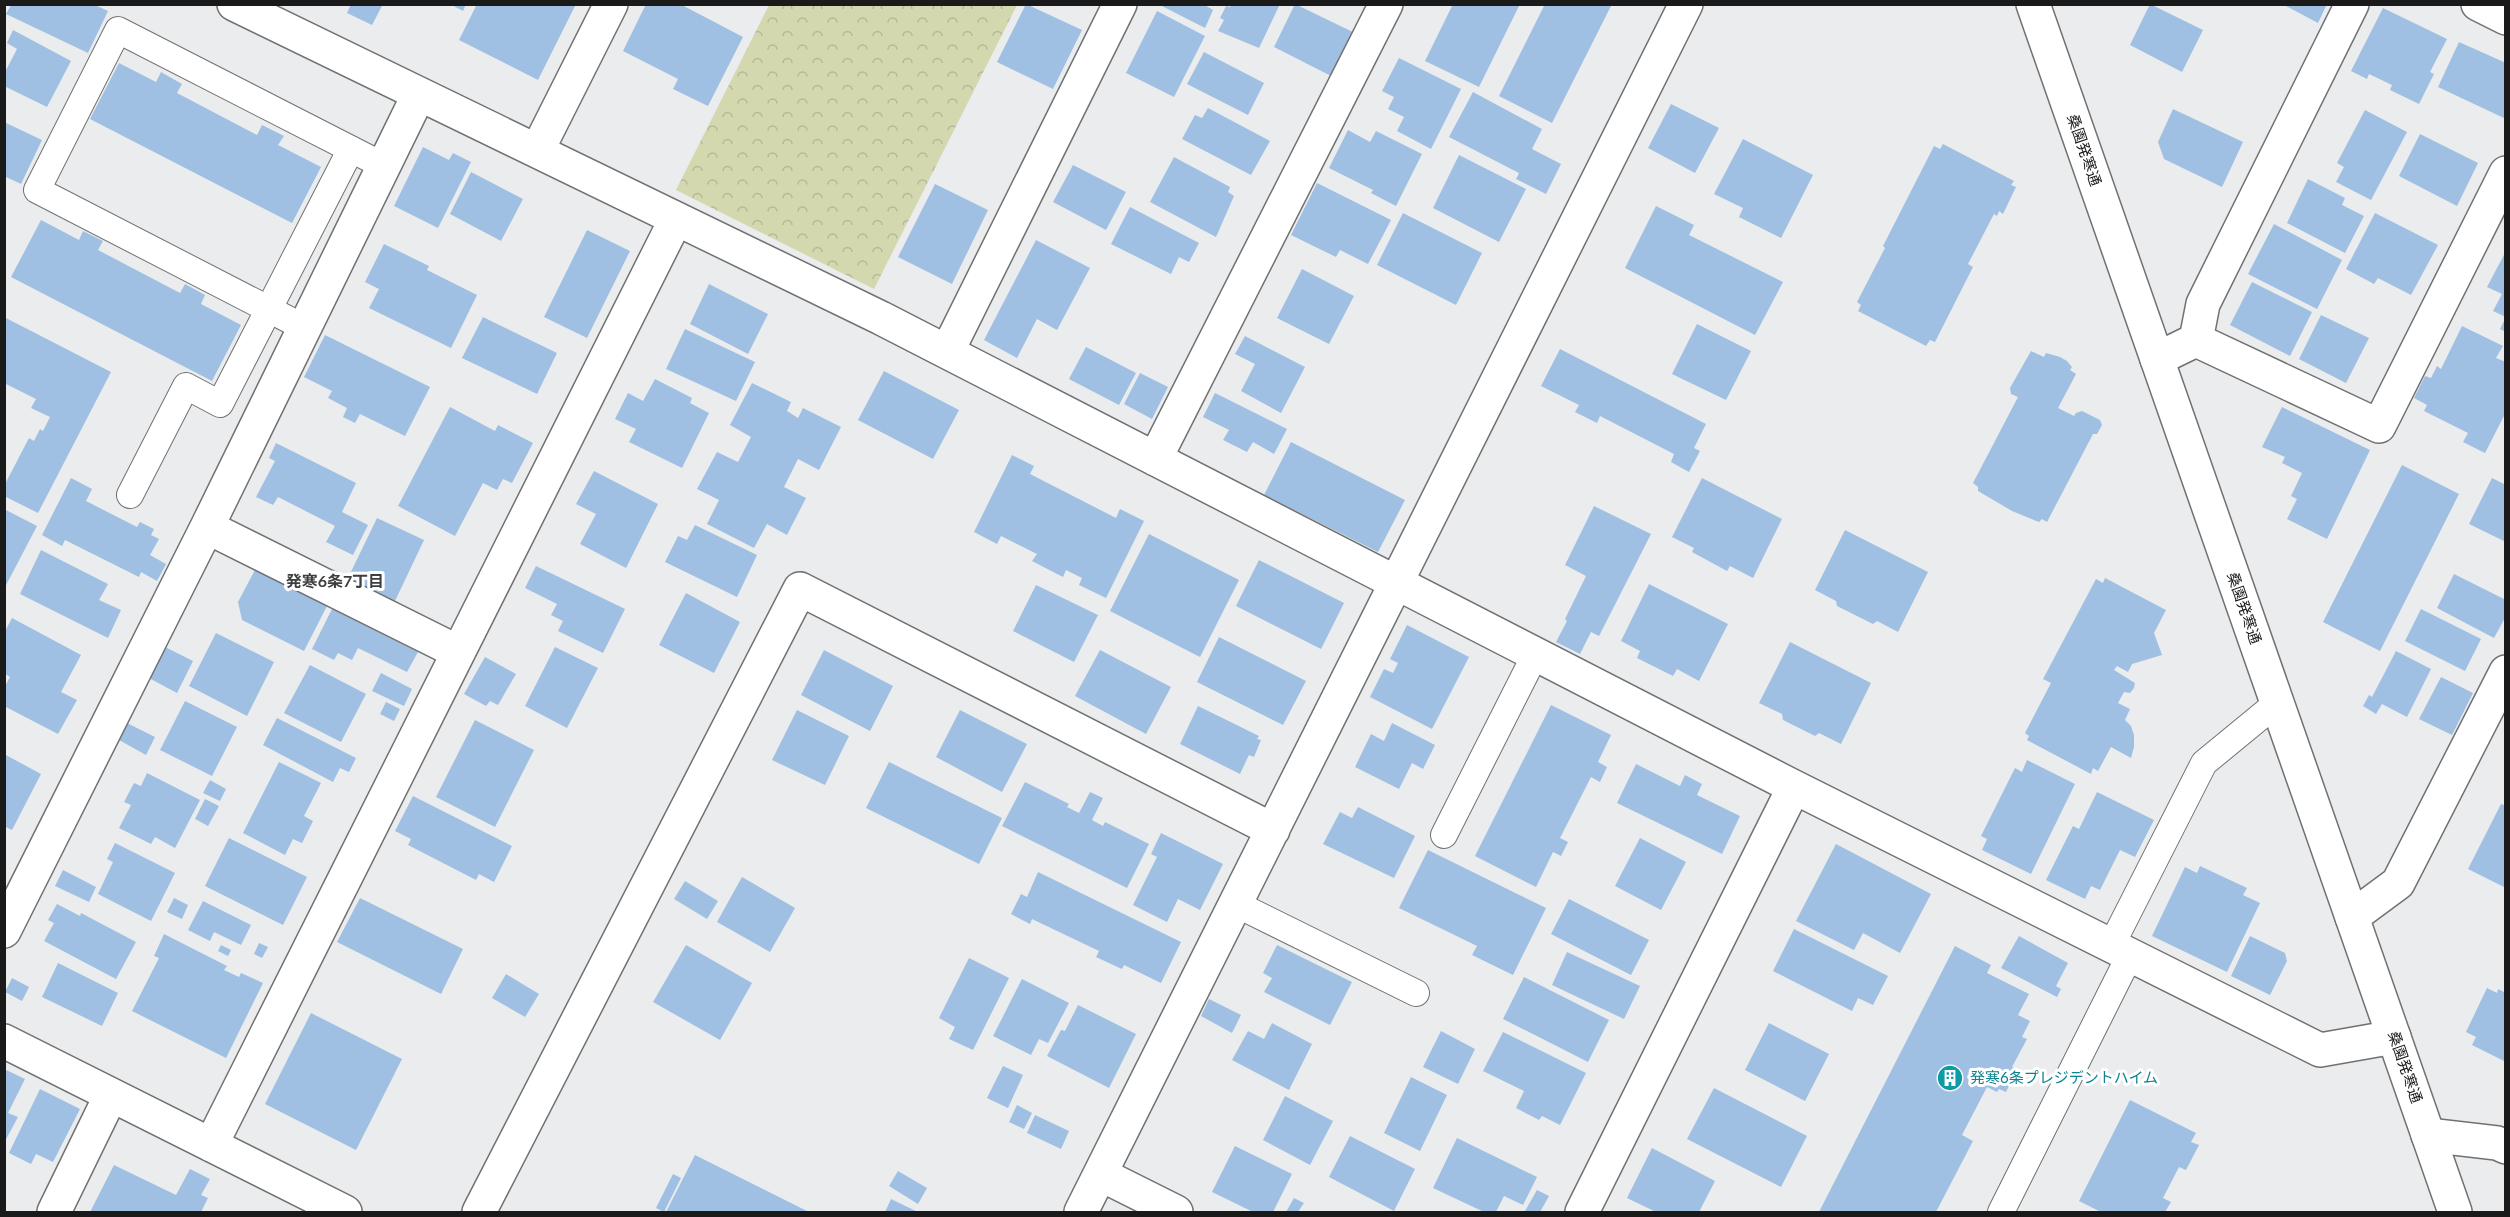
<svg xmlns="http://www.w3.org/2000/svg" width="2510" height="1217" font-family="Lato,'Noto Sans JP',sans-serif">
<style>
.park{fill:url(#park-crowns)}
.building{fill:#9fc0e2}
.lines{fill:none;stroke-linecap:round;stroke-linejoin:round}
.lane-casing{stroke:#707172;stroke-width:28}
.street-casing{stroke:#707172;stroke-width:36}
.secondary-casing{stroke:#707172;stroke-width:36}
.lane{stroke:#fff;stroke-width:26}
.street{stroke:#fff;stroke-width:33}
.secondary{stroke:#fff;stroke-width:33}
.labels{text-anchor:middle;stroke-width:6;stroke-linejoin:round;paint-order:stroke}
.street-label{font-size:15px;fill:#1a1a1a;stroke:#fff}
.culture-label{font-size:15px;fill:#0d838f;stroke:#fff;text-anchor:start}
.neighbourhood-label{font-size:16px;font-weight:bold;fill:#3d3e3f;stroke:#fff}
</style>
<defs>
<pattern id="park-crowns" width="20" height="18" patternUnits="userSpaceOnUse" patternTransform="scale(1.5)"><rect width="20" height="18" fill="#d4d8af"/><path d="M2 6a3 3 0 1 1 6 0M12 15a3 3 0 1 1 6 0" fill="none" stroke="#b5b996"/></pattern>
</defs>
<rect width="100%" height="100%" fill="#ebeced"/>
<path class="park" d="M769,5H1017L874,289L676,190Z"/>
<path class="building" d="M351,4H383L372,25L347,13Z
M450,4H466L463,11Z
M477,4H576L538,80L459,40Z
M646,4H680L743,37L708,106L673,89L678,79L623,51Z
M1026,4L1082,30L1053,89L997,62Z
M1158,4H1203L1213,10L1205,28Z
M1232,4H1280L1259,48L1218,31L1224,20L1220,18L1226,6L1230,7Z
M1295,4L1361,36L1339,80L1274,47Z
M1453,4H1520L1479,87L1425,61Z
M1545,4H1612L1552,123L1499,96Z
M2150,4L2203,30L2182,72L2130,45Z
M2282,4H2327L2318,23Z
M11,5H95L108,11L88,53L6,14Z
M2383,8L2447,39L2430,72L2434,74L2419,104L2390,90L2392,85L2369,74L2367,79L2351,71Z
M1157,11L1205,36L1174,97L1126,73Z
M13,30L71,61L47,107L4,86V74L17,49L7,43Z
M2459,42L2506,63V119L2438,87Z
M1204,52L1264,83L1248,115L1187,84Z
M1399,58L1461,89L1431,149L1397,131L1404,117L1388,109L1394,97L1382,91Z
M119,63L156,82L161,72L182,84L177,93L257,135L262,125L284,136L278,145L321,167L292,223L90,119Z
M1473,92L1542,129L1532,149L1561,164L1546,194L1516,179L1519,173L1449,137Z
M1671,104L1719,128L1695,173L1648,148Z
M1208,108L1270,141L1251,175L1182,139L1195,115L1202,118Z
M2173,109L2243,142L2222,187L2164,159L2158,142Z
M2365,110L2407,132L2371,200L2336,182L2344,167L2337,163Z
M4,122L42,140L21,184L4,176Z
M1348,130L1370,142L1376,131L1422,154L1396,206L1371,193L1373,190L1329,168Z
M2420,134L2478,163L2457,206L2399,176Z
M1743,139L1813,175L1781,238L1739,217L1743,208L1714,194Z
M1943,144L2014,181L2011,185L2016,187L2003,214L1999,211L1997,216L1994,214L1968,264L1973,267L1935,342L1930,340L1926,346L1858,311L1861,305L1857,302L1885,248L1883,246L1934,146L1940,149Z
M423,147L449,160L453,153L471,162L438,228L394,206Z
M1459,155L1526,189L1499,242L1433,208Z
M1174,157L1230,187L1228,192L1234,196L1216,237L1150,202Z
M1073,165L1126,192L1106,230L1053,202Z
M471,172L523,199L501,241L450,214Z
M2308,179L2345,198L2342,205L2364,216L2345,253L2287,223Z
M1317,183L1391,220L1368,264L1340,250L1336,257L1291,235Z
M935,184L988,210L952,284L898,257Z
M1656,206L1694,225L1689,235L1783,282L1755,335L1625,268Z
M1130,207L1199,243L1189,262L1179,257L1171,274L1111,244Z
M1403,213L1482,253L1456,305L1377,265Z
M2375,213L2438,245L2411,295L2378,278L2374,284L2346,269Z
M41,220L79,240L83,231L103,241L98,250L180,293L185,284L205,295L201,304L241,325L212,381L11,277Z
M2274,224L2342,260L2317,309L2248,274Z
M587,230L630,251L587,338L544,317Z
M1036,240L1090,268L1057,330L1037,319L1017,358L984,340Z
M384,244L429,266L427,270L477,295L451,348L369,308L379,289L365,282Z
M2506,251V317L2493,311L2502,294L2487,287Z
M1302,269L1354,296L1329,344L1277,318Z
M2252,282L2312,312L2290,356L2230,325Z
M709,284L768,314L748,354L690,324Z
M2321,315L2369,338L2346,383L2299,359Z
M4,317L111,372L38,513L4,496V486L29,438L34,441L40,429L43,431L50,417L31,408L36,399L4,383Z
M483,317L557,353L537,394L462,358Z
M2506,317V332L2500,329Z
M1697,324L1751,351L1726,400L1672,374Z
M2462,326L2503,346L2496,358L2506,362V412L2485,453L2463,442L2468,433L2424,411L2427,405L2414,398L2425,376L2431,378L2437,366L2441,369Z
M685,329L755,362L736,401L666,369Z
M325,335L430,387L405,436L360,414L355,423L343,417L347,408L328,398L332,391L304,377Z
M1245,336L1305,367L1281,413L1241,391L1255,364L1235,354Z
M1086,347L1136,373L1119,405L1069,379Z
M1560,349L1706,424L1694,448L1700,451L1689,472L1671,462L1674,454L1600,416L1597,423L1575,412L1579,405L1541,386Z
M2031,351L2044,357L2046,353L2060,357L2067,361L2072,367L2070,370L2076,374L2058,408L2074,416L2076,413L2082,411L2100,420L2102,425L2097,434H2093L2047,522L2042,519L2039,522L2012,511L1978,491V487L1973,483L2018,397L2011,394L2010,388Z
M884,371L959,410L933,459L858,420Z
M1140,373L1168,387L1152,419L1124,404Z
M655,379L692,398L690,403L709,413L682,468L629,442L636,429L615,419L628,393L643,401Z
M752,383L791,402L787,411L798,418L803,408L841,427L819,470L798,459L784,487L806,498L787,535L767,524L754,548L707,524L719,500L697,489L717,452L738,462L751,437L730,425Z
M1215,393L1287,429L1274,454L1253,442L1247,452L1223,440L1229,430L1203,417Z
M450,407L495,431L498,425L533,443L512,483L503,479L497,490L483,483L455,536L398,506Z
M2282,407L2370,450L2327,539L2287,519L2297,499L2291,496L2302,473L2282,463L2285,457L2262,447Z
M1291,442L1405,500L1378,552L1264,495Z
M276,443L356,483L342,512L368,525L353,555L326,542L335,526L278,497L273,505L256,497L275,461L269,458Z
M1012,455L1034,466L1030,474L1116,518L1120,509L1144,521L1106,598L1079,585L1082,578L1066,570L1063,577L1032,561L1037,554L1001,536L997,544L974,532Z
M2402,465L2459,494L2380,651L2323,622Z
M594,471L658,504L626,568L580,544L596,514L576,504Z
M71,478L92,489L86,501L137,527L140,522L154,529L151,535L159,539L150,555L166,564L157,581L141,572L139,577L65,540L62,546L42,535Z
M1702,478L1782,519L1753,578L1730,566L1727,571L1692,552L1694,548L1672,537Z
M2492,478L2506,485V542L2469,524Z
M1594,506L1651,534L1599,636L1591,632L1580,654L1556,642L1567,621L1565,619L1586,576L1565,565Z
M6,510L37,526L4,589V514Z
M377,518L424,540L395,601L348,578Z
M695,525L757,555L737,597L665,562L678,536L687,540Z
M1845,530L1928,572L1898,632L1877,621L1873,624L1837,606L1836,601L1815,590Z
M1149,534L1239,580L1200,657L1110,611Z
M41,550L108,584L99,600L121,610L108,638L20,594Z
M1259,560L1344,603L1321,649L1236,606Z
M536,566L625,609L603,653L558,631L563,621L551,615L557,604L525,588Z
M256,568L328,604L304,651L242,620L238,602Z
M2454,574L2506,600V616L2494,638L2437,608Z
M2105,578L2166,610L2154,633L2162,655L2132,664L2128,672L2117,666L2114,670L2135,683L2134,688L2130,693L2124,692L2118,703L2130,709L2125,720L2131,726L2134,735V747L2131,758L2111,747L2098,771L2093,768L2091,774L2027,740L2029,736L2025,733L2051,683L2043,679L2096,579L2103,583Z
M1649,584L1728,624L1699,681L1677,669L1673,676L1637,658L1640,651L1621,641Z
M1036,585L1098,615L1074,662L1013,631Z
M686,593L740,622L714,673L659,645Z
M332,609L418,652L407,672L358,648L352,660L338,653L334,660L312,649Z
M2421,609L2481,639L2465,671L2405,641Z
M12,618L81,655L61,692L77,700L58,734L4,706V688L10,677L4,673V633Z
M1407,625L1469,657L1432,729L1370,697L1384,669L1393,673L1398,663L1390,659Z
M216,633L274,662L247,716L189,686Z
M1219,637L1306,681L1283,725L1197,682Z
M1790,642L1871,683L1841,744L1819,733L1815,736L1783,720L1782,714L1759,703Z
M163,646L193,661L177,693L147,677Z
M555,647L598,668L567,728L525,706Z
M824,650L893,686L870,731L801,695Z
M1100,650L1171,687L1146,734L1075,696Z
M2396,651L2431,669L2407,717L2382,704L2376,714L2363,706L2369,695L2372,697Z
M485,657L516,674L498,705L490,701L486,706L464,694Z
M310,665L366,694L341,742L284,713Z
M381,673L412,689L404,706L372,691Z
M2441,677L2473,693L2452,735L2419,719Z
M185,701L237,727L212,776L160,750Z
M386,702L400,709L394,721L380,714Z
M1551,705L1611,735L1598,762L1607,767L1600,782L1591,777L1560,838L1568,842L1561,856L1553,852L1536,887L1475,856Z
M1198,706L1259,736L1257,739L1261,740L1254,757L1249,755L1240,774L1180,744Z
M797,710L849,736L825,785L772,760Z
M960,710L1027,744L1002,792L936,757Z
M277,718L356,758L349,772L340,768L333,782L263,745Z
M475,720L534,750L495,827L436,797Z
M127,723L155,737L146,755L119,740Z
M1392,723L1435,745L1423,769L1412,763L1399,789L1355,767L1371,734L1384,741Z
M4,754L41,774L12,830L4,826Z
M2027,760L2075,784L2031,874L1982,850L1987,839L1981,836L2015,768L2022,772Z
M279,762L321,783L304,816L313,821L302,843L293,839L285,855L243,833Z
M889,762L1002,818L979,864L866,808Z
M1636,764L1680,786L1685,775L1702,784L1697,795L1740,816L1722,854L1617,803Z
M147,773L200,800L175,848L155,837L151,844L119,828L131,805L124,802L134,783L141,786Z
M210,780L226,789L220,801L203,793Z
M1025,782L1069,804L1067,807L1079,813L1090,792L1103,798L1092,820L1103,826L1105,822L1149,844L1127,888L1002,826Z
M2097,792L2154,820L2135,857L2120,850L2100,890L2091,886L2085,899L2046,880L2073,826L2079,829Z
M413,796L512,846L494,882L479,874L476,880L408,845L411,839L395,831Z
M205,799L219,806L208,826L195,819Z
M2501,804L2506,806V888L2468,869Z
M1358,807L1415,836L1394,878L1323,844L1340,812L1352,818Z
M1161,833L1223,864L1200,910L1178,899L1167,922L1133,905L1157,857L1151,854Z
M229,838L307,877L283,925L205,886Z
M1640,838L1686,862L1661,910L1615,886Z
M115,843L175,873L151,921L98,894L113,862L107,859Z
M1836,844L1931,894L1900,953L1863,933L1854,950L1796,921Z
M1428,850L1546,908L1513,975L1472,955L1477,946L1399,908Z
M2200,866L2247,888L2243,895L2260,903L2227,972L2152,936L2185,867L2197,873Z
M63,870L96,887L89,902L55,886Z
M1038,872L1181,942L1161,983L1124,965L1122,969L1096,957L1099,951L1032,919L1030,924L1011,914L1021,894L1027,897Z
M742,877L795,908L770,952L717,922Z
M685,881L718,901L707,919L674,899Z
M174,898L188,905L182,919L167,912Z
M360,898L463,949L441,994L337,942Z
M1569,899L1649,940L1631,975L1551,934Z
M203,901L251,925L241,945L214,932L210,941L188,930Z
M57,904L80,916L81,913L136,942L116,979L44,941L54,923L48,920Z
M1794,929L1888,976L1873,1005L1858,998L1852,1011L1773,971Z
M164,934L227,966L224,970L239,977L241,973L263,983L226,1058L132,1011L159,958L154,956Z
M2019,936L2068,963L2056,986L2061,989L2057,997L2001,968Z
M2250,936L2285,953L2287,961L2270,995L2231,976Z
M259,943L268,947L262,958L254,954Z
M221,945L231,950L228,956L218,951Z
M686,945L752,983L720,1040L653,1002Z
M1277,945L1352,982L1330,1025L1264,992L1272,978L1263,973Z
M1955,946L1991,965L1987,973L2029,994L2018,1015L2030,1021L2022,1037L2027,1039L2012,1067L2017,1069L2006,1092L1999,1089L1997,1092L1987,1087L1962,1135L1973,1141L1936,1212H1819Z
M1567,952L1640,986L1624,1019L1552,985Z
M969,958L1009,978L973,1050L949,1039L955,1027L939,1018Z
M58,963L118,993L102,1026L42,997Z
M506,974L539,994L525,1017L492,998Z
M1524,977L1609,1020L1588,1062L1503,1019Z
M12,978L29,987L22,1001L5,992Z
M1022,979L1069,1003L1048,1043L1039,1039L1031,1055L993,1036Z
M2487,988L2497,993L2498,989L2506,993V1062L2472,1045L2476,1037L2466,1032Z
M1209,999L1241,1015L1232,1033L1201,1016Z
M1078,1005L1136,1034L1109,1088L1047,1056L1061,1030L1065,1031Z
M311,1013L402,1059L356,1150L265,1104Z
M1272,1023L1312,1044L1289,1090L1232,1060L1248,1031L1264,1039Z
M1769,1023L1829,1054L1805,1101L1745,1070Z
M1441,1031L1475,1049L1458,1084L1423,1067Z
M1503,1032L1586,1073L1560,1125L1542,1116L1539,1120L1516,1108L1524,1091L1483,1071Z
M1003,1066L1023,1075L1008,1108L987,1098Z
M4,1069L25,1079L8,1113L18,1117L4,1143Z
M1411,1077L1447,1095L1420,1151L1384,1133Z
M1714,1088L1807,1136L1781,1187L1687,1139Z
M40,1089L80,1109L53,1162L36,1154L31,1164L9,1153Z
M1285,1096L1333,1121L1310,1165L1263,1140Z
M2130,1100L2196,1133L2191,1142L2199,1145L2186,1170L2179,1167L2163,1198L2171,1202L2165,1212H2101L2079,1201Z
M1017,1105L1032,1113L1024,1129L1009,1122Z
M1035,1115L1069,1131L1061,1149L1027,1133Z
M1350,1136L1415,1169L1394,1211L1329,1177Z
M1457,1138L1537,1177L1523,1205L1504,1196L1496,1212H1484L1433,1188Z
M1235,1146L1292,1174L1273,1212H1253L1212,1192Z
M1652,1148L1715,1181L1699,1212H1656L1627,1198Z
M695,1155L809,1212H666Z
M114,1165L176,1195L190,1169L210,1179L201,1195L208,1198L201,1212H90Z
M898,1171L927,1188L918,1204L889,1186Z
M673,1174L681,1178L664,1212L656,1208Z
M1537,1190L1549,1196L1540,1212H1528L1525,1211Z
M1294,1198L1304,1203L1298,1212H1286Z
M891,1199L918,1212H885Z"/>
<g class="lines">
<g class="lane-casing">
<path id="lane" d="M305,328L37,190L118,30L384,166
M130,495L186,386L220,404L351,149
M1444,835L1535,655
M1236,904L1416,993
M2111,946L2204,763L2277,703
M2001,1212L2130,955"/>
</g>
<g class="street-casing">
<path id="street" d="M234,4L881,318L1794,787L2320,1050L2394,1037
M2478,4L2506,18
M537,151L611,4
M2196,340L2203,304L2352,4
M947,352L1120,4
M2157,359L2196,340L2379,426L2506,173
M1155,459L1386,4
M207,527L458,652
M2352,917L2398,883L2506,672
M4,931L207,527L419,94
M4,1041L345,1212
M2428,1135L2497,1143L2506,1147
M211,1145L676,219
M1100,1174L1176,1212
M54,1212L111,1095
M479,1212L800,589L1273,830
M1081,1212L1686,4
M1582,1212L1794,787"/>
</g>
<g class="secondary-casing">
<path id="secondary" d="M2033,4L2455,1212"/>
</g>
<use href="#lane" class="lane"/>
<use href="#street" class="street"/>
<use href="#secondary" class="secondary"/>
</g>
<defs>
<g id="building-disc" transform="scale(1.35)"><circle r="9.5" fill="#0f9aa8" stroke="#fff"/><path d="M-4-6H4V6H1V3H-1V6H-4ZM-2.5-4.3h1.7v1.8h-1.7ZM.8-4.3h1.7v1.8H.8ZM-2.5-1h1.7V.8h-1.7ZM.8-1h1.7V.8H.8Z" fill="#fff"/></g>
</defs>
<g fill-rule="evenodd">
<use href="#building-disc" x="1950" y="1078"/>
</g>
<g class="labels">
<g class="street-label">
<text transform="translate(2084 150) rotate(71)" y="5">桑園発寒通</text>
<text transform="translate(2244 608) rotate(71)" y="5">桑園発寒通</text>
<text transform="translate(2405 1067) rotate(71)" y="5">桑園発寒通</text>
</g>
<g class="culture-label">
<text x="1970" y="1083">発寒6条プレジデントハイム</text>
</g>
<g class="neighbourhood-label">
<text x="335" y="587">発寒6条7丁目</text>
</g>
</g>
<rect width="2510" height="1217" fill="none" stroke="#1a1a1a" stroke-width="12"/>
</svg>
